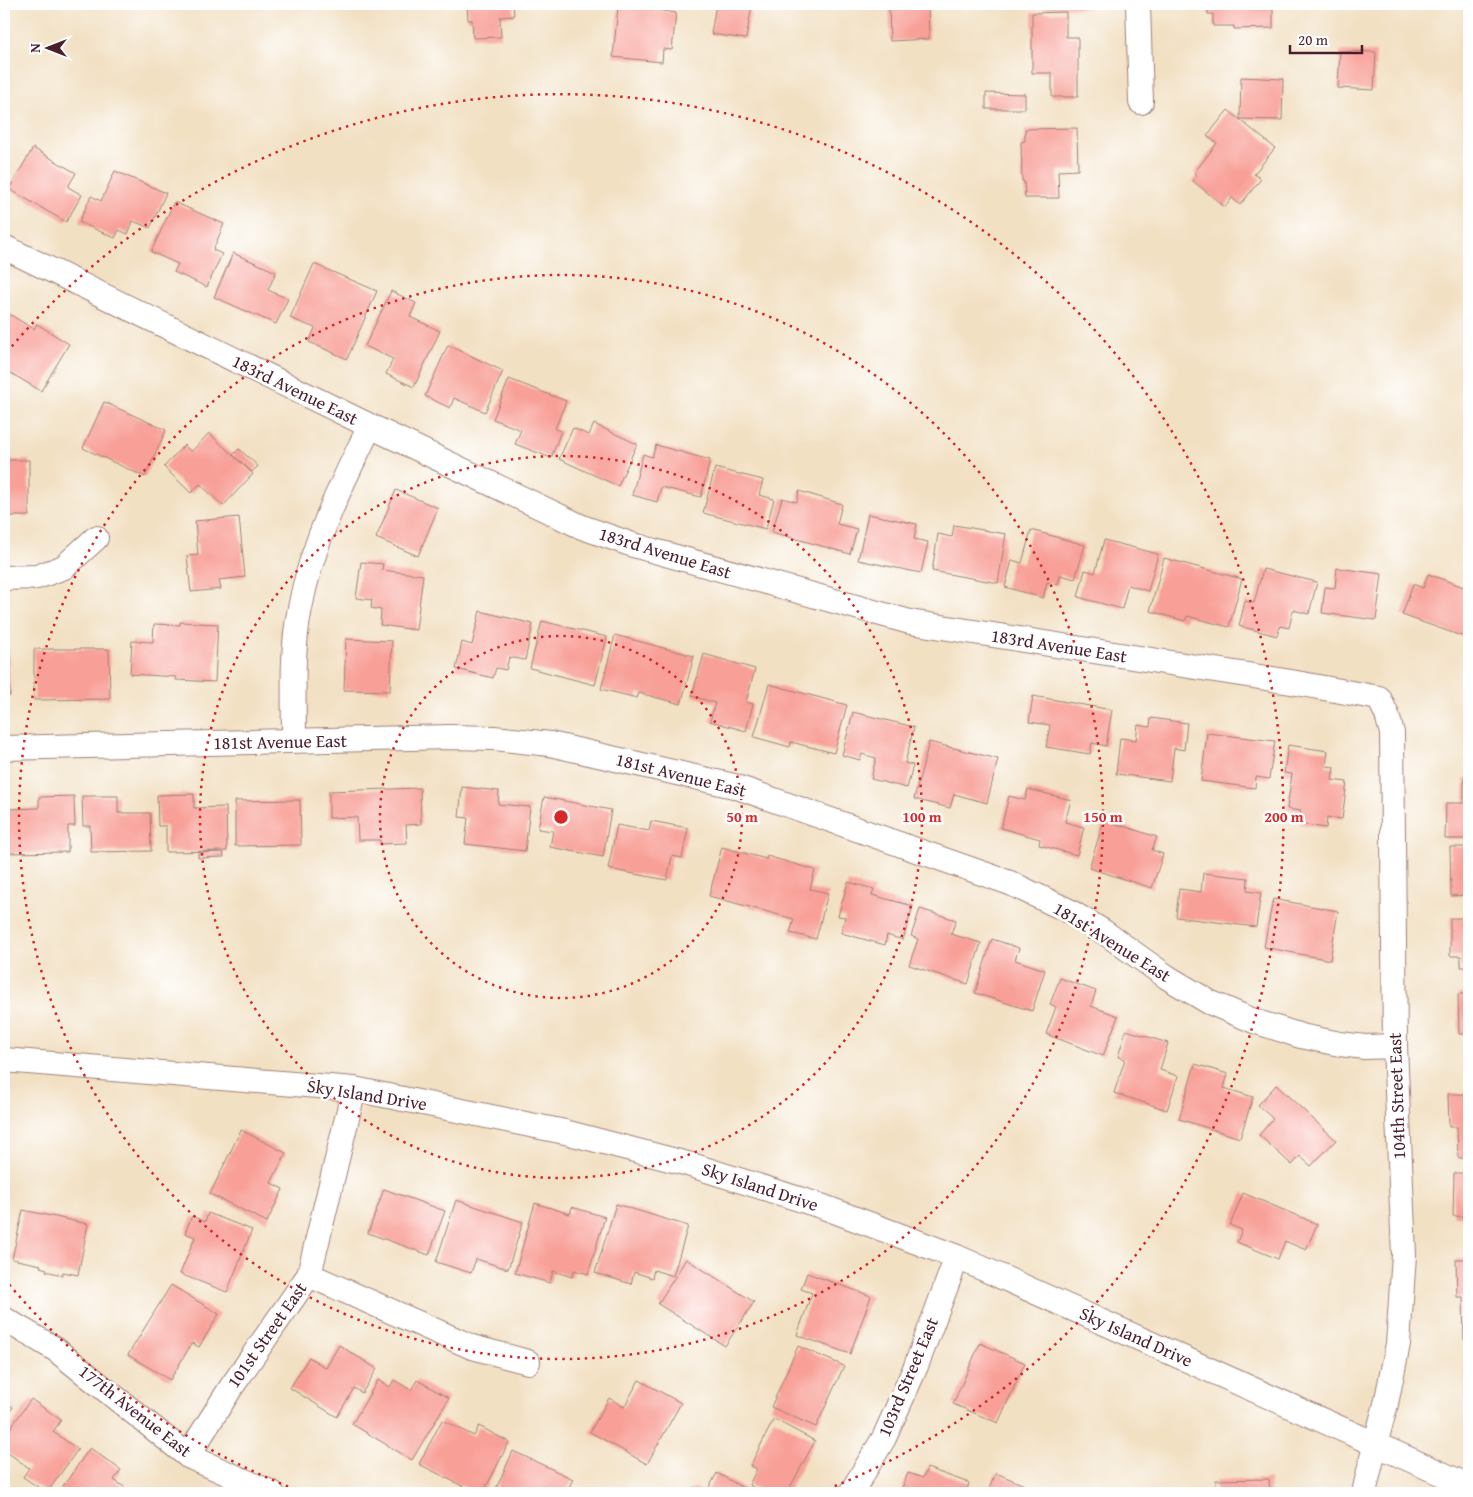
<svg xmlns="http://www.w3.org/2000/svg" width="1473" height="1497" font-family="'Gentium Book Plus',serif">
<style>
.building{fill:#f8a098}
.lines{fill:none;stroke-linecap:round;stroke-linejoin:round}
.minor-casing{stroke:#9e8077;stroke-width:26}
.minor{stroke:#fff;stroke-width:24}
.ring{fill:none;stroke:#d62828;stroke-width:2.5;stroke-dasharray:2.5 5}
.labels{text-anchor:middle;stroke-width:5;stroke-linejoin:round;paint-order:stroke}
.street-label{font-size:18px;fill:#4a1f2b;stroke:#fff}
.centre{fill:#d62828;stroke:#fff;stroke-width:2.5}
.ring-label{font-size:15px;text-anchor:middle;font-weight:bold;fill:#d62828;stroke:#fff;stroke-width:5;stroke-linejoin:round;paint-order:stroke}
</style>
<rect width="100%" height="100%" fill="#fff"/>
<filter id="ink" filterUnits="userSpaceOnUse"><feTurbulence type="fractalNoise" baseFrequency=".02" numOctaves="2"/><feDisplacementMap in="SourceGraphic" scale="10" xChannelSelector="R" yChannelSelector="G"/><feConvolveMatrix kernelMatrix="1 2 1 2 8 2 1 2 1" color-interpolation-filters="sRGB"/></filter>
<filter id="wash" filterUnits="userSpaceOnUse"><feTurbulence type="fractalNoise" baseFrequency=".0096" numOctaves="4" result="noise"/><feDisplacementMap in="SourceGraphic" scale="20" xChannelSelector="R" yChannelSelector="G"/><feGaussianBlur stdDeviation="1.12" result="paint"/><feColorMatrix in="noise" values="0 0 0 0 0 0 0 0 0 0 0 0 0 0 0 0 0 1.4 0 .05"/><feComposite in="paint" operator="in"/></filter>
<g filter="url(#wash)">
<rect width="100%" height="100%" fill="#f2e0c3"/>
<g id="blocks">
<path class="building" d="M467,4H513L514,16L500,17L501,37L473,38L472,20H468Z
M716,4L752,5L746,39L711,34Z
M889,4H928L929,39L890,41Z
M1045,4H1087V8H1045Z
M1208,4H1273V28L1234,29V26H1213V14H1208Z
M618,7L639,9V7L676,13L672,50L663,49L662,62L613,57Z
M1066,12V37H1078V97H1052V73H1032V13Z
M1340,51L1376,52L1374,90L1338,88Z
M1241,77L1283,79L1282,120L1240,119Z
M986,93L1025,94V109H986Z
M1228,110L1275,148L1254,174L1261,179L1240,205L1232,198L1225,207L1193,181L1197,175L1194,173L1217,143L1207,136Z
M1077,128L1078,170L1058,171L1059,198H1025L1024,181H1022L1021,142L1025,141V129Z
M33,148L76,173L68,187L82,195L66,222L9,189Z
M115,171L166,193L150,228L133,221L128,234L119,230L115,238L79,222L91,196L101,201Z
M174,202L224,224L213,250L222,254L207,287L174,272L178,264L151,252Z
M233,253L276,272L268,290L288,299L276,324L214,297Z
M314,264L377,291L347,359L309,342L315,328L290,318Z
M391,291L416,303L410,317L440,331L414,387L386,374L393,359L365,346Z
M4,311L34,329L37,324L69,344L41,391L4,369Z
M448,345L503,371L485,412L454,398L450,408L425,396Z
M509,379L566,401L555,429L561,431L551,458L515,444L521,430L493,419Z
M104,402L166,430L145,477L83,448Z
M594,424L637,444L618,486L559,459L573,428L589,435Z
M209,433L253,474L223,506L200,484L191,493L164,467L184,445L191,452Z
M656,445L710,460L701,497L661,487L657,502L632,495L643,454L652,457Z
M239,449L258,466L252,472L233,455Z
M4,460H29V516H4Z
M715,468L763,480L759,495L774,499L766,529L703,513Z
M396,490L438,508L418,556L376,538Z
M799,491L842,504L837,524L857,529L850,554L772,532L782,498L797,502Z
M868,514L917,524L914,539L928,542L921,573L858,560Z
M239,517L245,577L219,580L221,589L191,592L187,556L198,555L195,521Z
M954,525L1006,534L998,583L932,571L938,534L952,537Z
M1031,530L1085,545L1075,579L1060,575L1058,585L1047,582L1043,598L1005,587L1012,560L1022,563Z
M1104,540L1158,554L1148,591L1128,585L1122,609L1078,597L1085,570L1095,573Z
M1164,558L1242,579L1229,627L1187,616L1185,621L1150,611Z
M361,562L383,564L382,570L423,575L416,630L380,625L381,610L371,608L372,600L356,598Z
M1337,568L1382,574L1376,620L1322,613L1325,587L1335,588Z
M1263,569L1317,582L1309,614L1293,610L1289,628L1280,626L1277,636L1239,626L1245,601L1254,603Z
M1428,574L1469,589L1465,601L1469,603V632L1467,638L1402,615L1413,584L1423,588Z
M480,611L533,624L525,660L509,657L506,670L496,668L493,678L456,669L462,642L472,645Z
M542,621L607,637L595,685L530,668Z
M180,622L218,624L215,682L176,680V677L130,674L132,641L153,642L154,624L180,625Z
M615,635L694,656L681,704L639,693L637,698L601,689Z
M346,639L392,641L390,691L344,690Z
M1469,644V669H1468L1467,645Z
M4,647H8L10,696H4Z
M34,649H109L110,699L34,700Z
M704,654L755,669L746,702L753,704L746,731L710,721L715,703L692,696Z
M769,684L847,705L834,753L791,742L790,747L754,737Z
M1033,696L1112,710L1106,746L1092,743L1090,754L1046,747L1050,725L1029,722Z
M853,712L914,727L905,763L913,765L907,788L871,779L876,758L862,754L860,760L842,755Z
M1151,718L1187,723L1184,750L1174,748L1170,781L1116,774L1120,738L1136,740L1138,725L1150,727Z
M1207,733L1275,741L1269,779L1256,777L1255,788L1201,781Z
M929,742L998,759L987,803L954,794L950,808L914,799Z
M1288,745L1328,751L1326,766L1334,767L1332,780L1347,782L1342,819L1327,817L1326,828L1299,824L1301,811L1287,809L1292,774L1284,773Z
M1464,777L1469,778V839H1445L1446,803H1464Z
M462,787L499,791L498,804L530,807L525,851L465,844L468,818L459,817Z
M420,788L421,824L406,825L407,843L380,844V840H358L357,817L329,818V791Z
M1028,789L1071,800L1065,822L1084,827L1077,855L1039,845L1040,839L1001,828L1009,796L1025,800Z
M194,794V808L226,807L227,851L166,852V826H158L157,795Z
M74,796L75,826H68V852L8,853L7,809L39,808V797Z
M82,796H118V813H150L151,851L91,852L90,826H83Z
M544,797L611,810L603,857L550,847L553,831L538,829Z
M300,800L301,845L235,846V801Z
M1104,820L1157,837L1152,850L1163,854L1152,888L1089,868Z
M651,821L688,828L682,858L672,856L667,880L608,869L617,825L649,831Z
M722,847L766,859L767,856L815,870L810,889L828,893L816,939L790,933L794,919L709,896Z
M1450,847H1469V895L1451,896Z
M223,852L224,857L198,858V853Z
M1203,873L1248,878L1247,891L1261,893L1256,927L1176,917L1179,889L1201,892Z
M848,882L874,889L872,895L913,906L903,940L887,935L885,945L841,933L845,917L838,916Z
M1273,899L1338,911L1330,960L1264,947Z
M920,909L956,920L951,934L981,943L968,984L909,965L918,939L911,936Z
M1450,918H1469V967H1461V956H1450Z
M992,939L1019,948L1015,960L1045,970L1032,1011L975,993Z
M1060,978L1096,991L1091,1006L1118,1016L1103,1056L1046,1034L1056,1007L1050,1004Z
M1458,994H1469V1076H1466V1034H1459Z
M1126,1030L1168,1043L1160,1070L1178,1076L1167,1110L1114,1093L1125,1059L1118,1057Z
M1195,1064L1228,1074L1224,1088L1253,1097L1240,1138L1179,1119Z
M1276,1085L1336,1140L1311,1166L1300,1156L1292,1165L1259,1135L1273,1119L1258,1105Z
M1448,1094H1469V1158H1458L1457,1127H1449Z
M241,1130L286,1153L271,1183L283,1189L267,1222L210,1194Z
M1454,1173H1469V1217L1453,1216Z
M384,1189L445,1211L429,1255L368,1233Z
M1243,1193L1317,1224L1306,1250L1285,1241L1278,1259L1237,1242L1242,1230L1230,1225Z
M456,1200L523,1222L508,1269L476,1259L471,1273L436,1262Z
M535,1203L570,1214L572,1207L605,1217L588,1274L574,1270L572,1277L553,1271L550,1283L515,1273Z
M616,1204L688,1226L673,1276L654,1270L652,1278L634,1272L631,1284L595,1273Z
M23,1210L88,1224L78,1275L63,1272L62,1275L46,1271L47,1269L40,1267L41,1265L12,1259Z
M208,1213L252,1230L227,1292L180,1274L195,1237L185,1233L192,1216L205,1222Z
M686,1259L754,1302L725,1346L658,1304Z
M1456,1259H1469V1340H1464L1463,1297H1457Z
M807,1273L871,1296L850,1354L797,1335L812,1293L801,1289Z
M171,1285L219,1314L199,1347L192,1343L170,1380L128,1355Z
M980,1343L1025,1363L998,1423L953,1404Z
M339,1345L377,1369L362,1393L354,1388L337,1417L290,1388L309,1357L326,1368Z
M798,1346L844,1366L816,1427L771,1407Z
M1465,1358H1469V1424H1466Z
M378,1380L390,1387L394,1380L411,1390L417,1380L449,1398L412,1460L352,1424Z
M639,1380L681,1403L647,1464L590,1432L609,1398L624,1407Z
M31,1399L61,1420L53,1432L78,1449L47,1493L23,1477L29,1468L4,1450V1437Z
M4,1401L13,1407L4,1420Z
M774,1419L815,1441L787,1493H765L749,1485L757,1469L750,1466Z
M442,1420L474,1436L479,1426L509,1442L483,1493H476L419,1464Z
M90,1448L121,1470L114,1480L133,1493H58Z
M513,1451L573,1479L566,1493H494Z
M927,1468L969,1483L966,1493H900L908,1473L923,1478Z
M717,1473L752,1493H706Z
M996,1473L1043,1493H987Z
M1269,1479L1270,1493H1216V1480Z
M694,1487L704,1493H690Z"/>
</g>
</g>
<g filter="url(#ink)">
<use href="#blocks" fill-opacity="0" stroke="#9e8077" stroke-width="1"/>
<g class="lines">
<g class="minor-casing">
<path id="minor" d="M1138,4L1141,102
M4,247L370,426L582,527L633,545L910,622L1291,682L1379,698L1387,715L1392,733L1395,1046L1404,1255L1398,1344L1386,1404L1375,1445L1364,1493
M4,578L37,577L64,567L96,538
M294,741C294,697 291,651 300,608C312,543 341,485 370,426
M4,748L450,737L494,738L550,744L734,786L1010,883L1069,911L1104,932L1167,977L1209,1002L1254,1021L1301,1036L1340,1044L1365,1047L1395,1046
M4,1060L354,1089L565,1132L688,1164L821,1206L957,1257L1469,1486
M309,1275L472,1347L528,1362
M4,1319L55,1349L188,1456L272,1493
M188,1456L230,1389L309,1275L354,1089
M851,1493L884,1438L916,1366L957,1257"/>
</g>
<use href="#minor" class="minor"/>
</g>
</g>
<g class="ring">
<circle cx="561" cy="817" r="181"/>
<circle cx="561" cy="817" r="361"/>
<circle cx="561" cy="817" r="542"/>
<path d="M302 1492A723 723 0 0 1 7 1282M7 352A723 723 0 1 1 820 1492"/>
</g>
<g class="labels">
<g class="street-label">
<text transform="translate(295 390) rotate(26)" y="6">183rd Avenue East</text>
<text transform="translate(665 553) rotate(17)" y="6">183rd Avenue East</text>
<text transform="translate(1059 646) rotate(9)" y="6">183rd Avenue East</text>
<text transform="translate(280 742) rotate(-1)" y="6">181st Avenue East</text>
<text transform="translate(681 775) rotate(14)" y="6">181st Avenue East</text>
<text transform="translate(1112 942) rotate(32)" y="6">181st Avenue East</text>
<text transform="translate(367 1095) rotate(9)" y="6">Sky Island Drive</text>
<text transform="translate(1397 1096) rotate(-92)" y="6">104th Street East</text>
<text transform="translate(760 1187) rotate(18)" y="6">Sky Island Drive</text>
<text transform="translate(267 1335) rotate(-55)" y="6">101st Street East</text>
<text transform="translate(1136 1337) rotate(24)" y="6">Sky Island Drive</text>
<text transform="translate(908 1377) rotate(-67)" y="6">103rd Street East</text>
<text transform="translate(135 1411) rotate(38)" y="6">177th Avenue East</text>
</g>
</g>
<circle cx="561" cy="817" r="8" class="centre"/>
<g class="ring-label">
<text x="742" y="822">50 m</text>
<text x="922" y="822">100 m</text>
<text x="1103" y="822">150 m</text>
<text x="1284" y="822">200 m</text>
</g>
<rect width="1473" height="1497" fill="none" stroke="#fff" stroke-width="20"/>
<g transform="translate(48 48) rotate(270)" stroke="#ffffff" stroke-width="4" paint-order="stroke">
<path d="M0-4L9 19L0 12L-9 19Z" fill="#4a1f2b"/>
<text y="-8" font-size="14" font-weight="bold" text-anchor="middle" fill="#4a1f2b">N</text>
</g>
<path d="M1290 45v8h72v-8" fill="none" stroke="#4a1f2b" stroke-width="2.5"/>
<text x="1298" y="45" font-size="15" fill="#4a1f2b" stroke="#ffffff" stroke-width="4" paint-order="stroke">20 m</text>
</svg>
